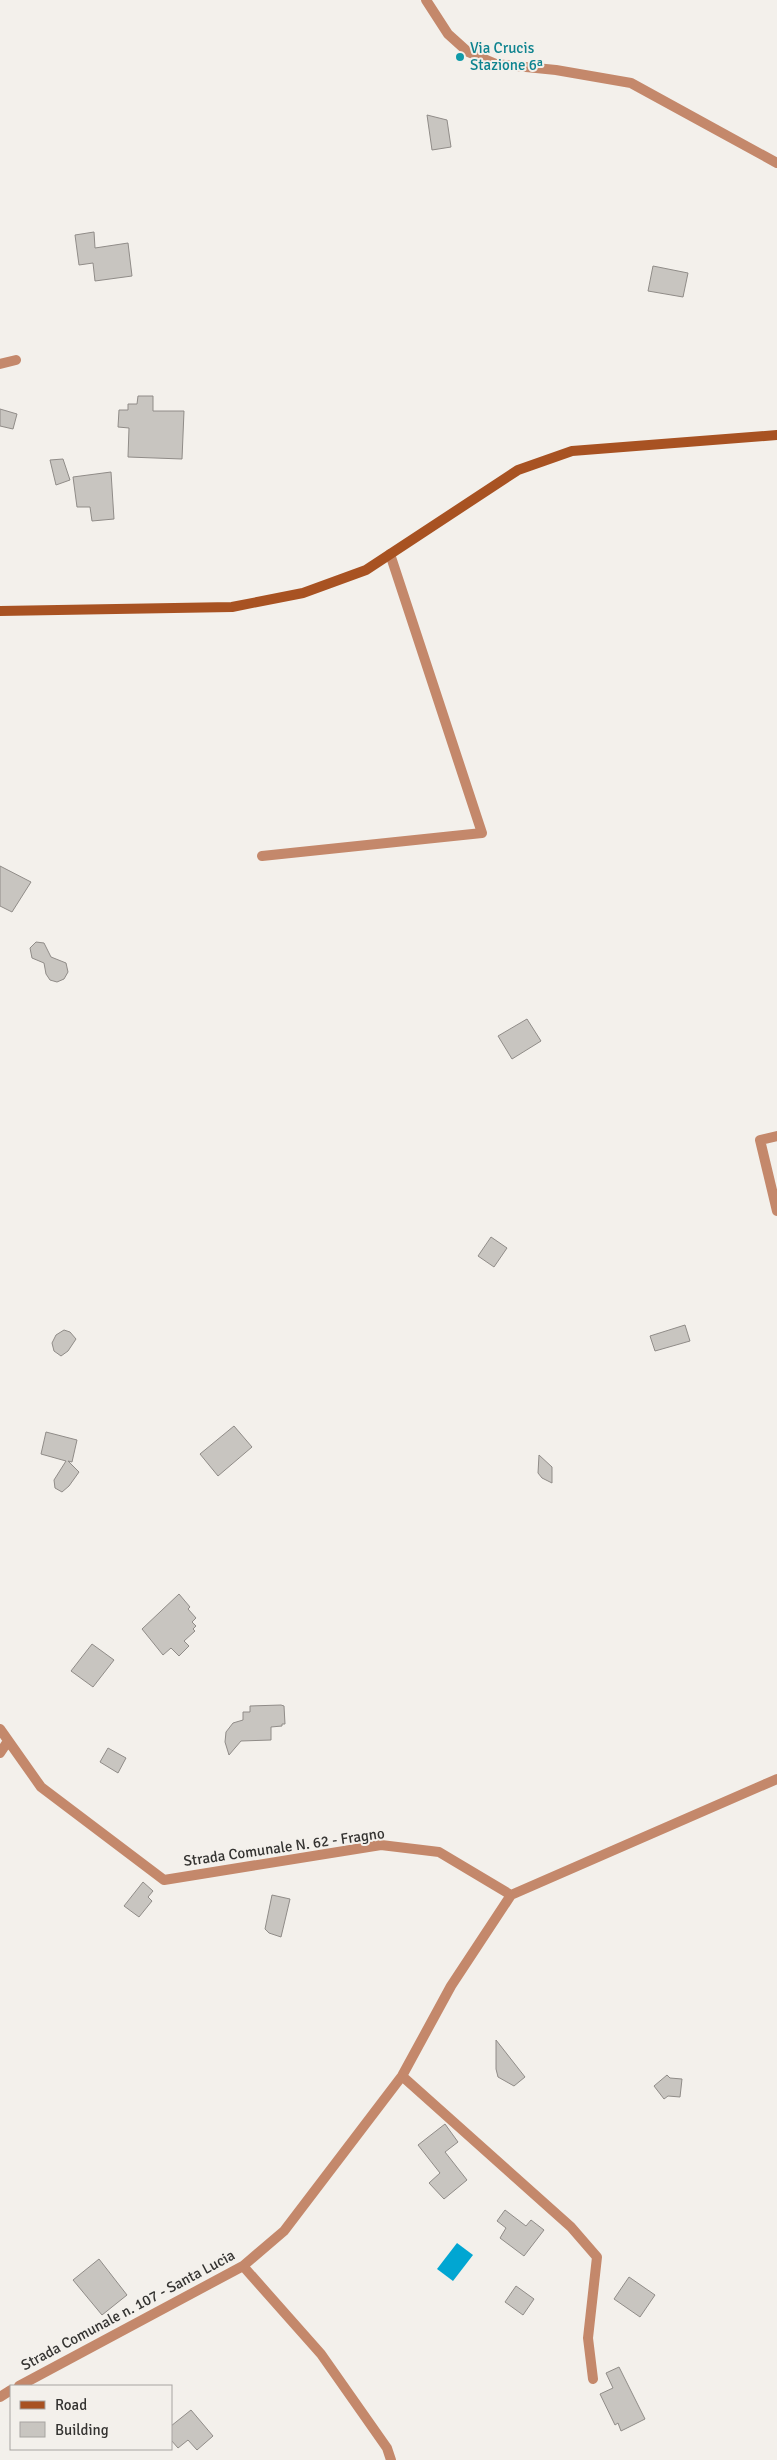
<svg xmlns="http://www.w3.org/2000/svg" width="777" height="2460" font-family="Signika,sans-serif">
<style>
.water{fill:#01a6d2}
.building{fill:#c8c5c0;stroke:#908c88}
.lines{fill:none;stroke-linecap:round;stroke-linejoin:round}
.minor{stroke:#c4886b;stroke-width:10}
.secondary{stroke:#a85222;stroke-width:10}
.culture-dot{fill:#0f9aa8;stroke:#f3f0eb;stroke-width:2}
.labels{text-anchor:middle;stroke-width:4;stroke-linejoin:round;paint-order:stroke}
.culture-label{font-size:15px;fill:#0d838f;stroke:#f3f0eb;text-anchor:start}
.street-label{font-size:15px;fill:#343331;stroke:#f3f0eb}
</style>
<rect width="100%" height="100%" fill="#f3f0eb"/>
<path class="water" d="M457,2243L473,2255L453,2281L437,2269Z"/>
<path class="building" d="M427,115L447,120L451,147L432,150Z
M94,232L95,248L128,243L132,276L95,281L93,263L79,265L75,235Z
M653,266L688,273L683,297L648,291Z
M138,396H153V411H184L182,459L128,457L129,428L118,427L119,410H128V404H137Z
M0,409L17,414L13,429L0,426Z
M63,459L70,480L56,485L50,460Z
M111,472L114,519L92,521L90,507H77L73,477Z
M0,866L31,882L12,912L0,906Z
M36,942L44,943L51,957L66,963L68,972L64,979L57,982L50,980L46,974L44,963L32,958L30,948Z
M527,1019L541,1041L512,1059L498,1036Z
M491,1237L507,1248L494,1267L478,1256Z
M685,1325L690,1341L655,1351L650,1336Z
M64,1330L70,1332L76,1339L68,1351L61,1356L54,1351L52,1343L56,1335Z
M234,1426L252,1447L218,1476L200,1454Z
M46,1432L77,1440L72,1462L68,1461L79,1472L69,1486L62,1492L55,1488L54,1480L66,1461L41,1454Z
M539,1455L552,1467V1483L542,1478L538,1473Z
M179,1594L190,1607L188,1609L196,1618L192,1622L196,1626L193,1629L195,1631L184,1641L189,1646L179,1656L171,1648L163,1655L142,1629Z
M92,1644L114,1660L93,1687L71,1671Z
M281,1705L284,1706L285,1724H282V1726L271,1727V1740L241,1741L229,1755L225,1742L226,1732L233,1723L243,1720V1712H250V1706Z
M108,1748L126,1758L118,1773L100,1762Z
M143,1882L153,1891L148,1897L152,1901L139,1917L124,1906Z
M272,1895L290,1899L281,1937L269,1933L265,1929Z
M496,2040L525,2077L514,2086L498,2077L496,2069Z
M667,2075L670,2078L682,2079L680,2097L668,2096L664,2099L654,2086Z
M445,2124L458,2142L445,2152L467,2180L444,2199L429,2183L440,2173L418,2145Z
M505,2210L526,2226L531,2220L544,2230L524,2256L500,2238L506,2228L497,2221Z
M99,2259L127,2295L102,2315L73,2280Z
M629,2277L655,2295L640,2317L614,2299Z
M516,2286L534,2299L523,2315L505,2302Z
M619,2367L645,2419L621,2431L618,2423L615,2425L600,2394L613,2388L606,2373Z
M191,2410L213,2436L197,2450L188,2440L178,2448L171,2440V2426Z"/>
<g class="lines">
<path class="minor" d="M426,0L448,34L468,52L496,64L556,70L631,83L777,163
M0,364L16,360
M262,856L482,833L390,554
M777,1136L760,1140L777,1211
M0,1729L41,1787L164,1880L381,1845L439,1852L511,1895L777,1779
M0,1753L8,1741
M402,2076L571,2227L597,2257L588,2338L593,2379
M243,2266L321,2354L387,2448L391,2460
M19,2386L243,2266L284,2231L402,2076L451,1986L511,1895
M0,2397L11,2390"/>
<path class="secondary" d="M0,611L232,607L303,593L366,570L518,470L572,451L777,435"/>
</g>
<circle class="culture-dot" cx="460" cy="57" r="5"/>
<g class="labels">
<g class="culture-label">
<text x="470" y="53">Via Crucis<tspan x="470" dy="17">Stazione 6ª</tspan></text>
</g>
<g class="street-label">
<text transform="translate(284 1847) rotate(-8)" y="5">Strada Comunale N. 62 - Fragno</text>
<text transform="translate(128 2310) rotate(-28)" y="5">Strada Comunale n. 107 - Santa Lucia</text>
</g>
</g>
<rect x="10" y="2385" width="162" height="65" fill="#f3f0eb" stroke="#a7a4a1"/>
<rect x="20" y="2401" width="25" height="8" fill="#a85222" stroke="#a7a4a1"/>
<text x="55" y="2410" font-size="15" fill="#343331">Road</text>
<rect x="20" y="2422" width="25" height="15" fill="#c8c5c0" stroke="#a7a4a1"/>
<text x="55" y="2435" font-size="15" fill="#343331">Building</text>
</svg>
